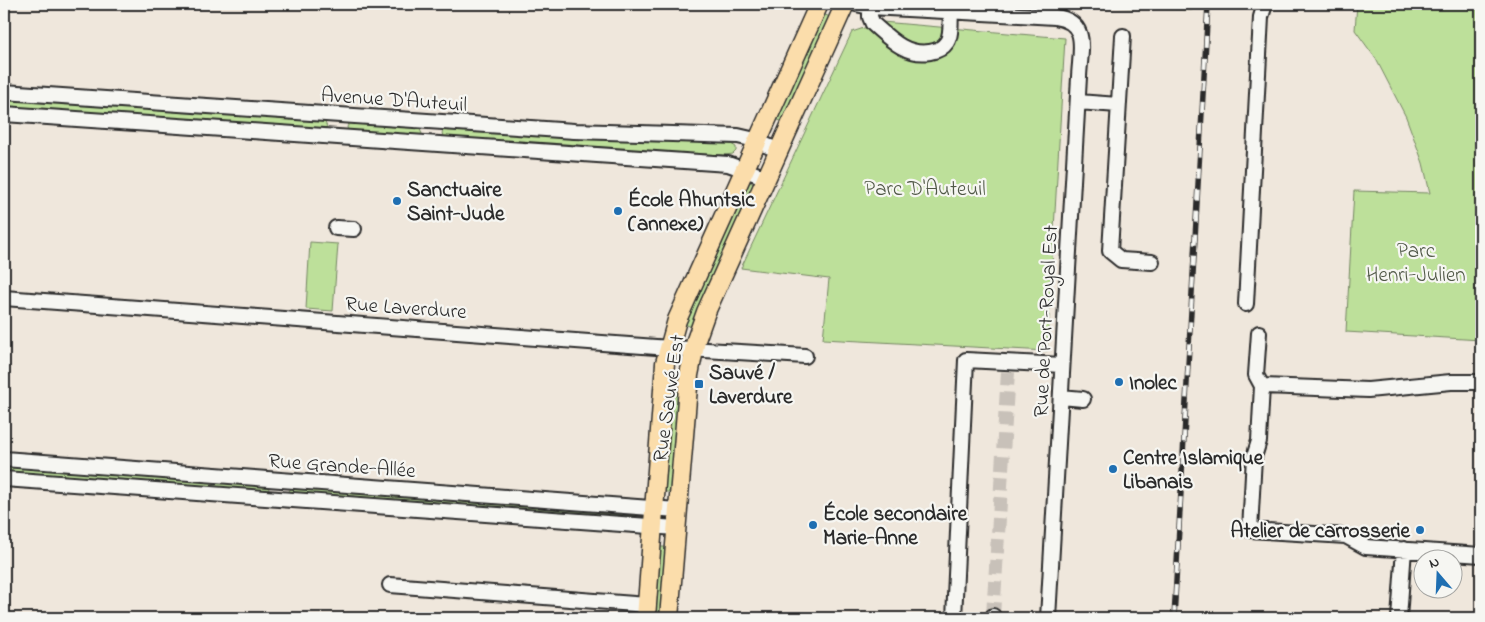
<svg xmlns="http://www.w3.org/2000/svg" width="1485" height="622" font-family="'Indie Flower',sans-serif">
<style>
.green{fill:#bde09a;stroke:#748662}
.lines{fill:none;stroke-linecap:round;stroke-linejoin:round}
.minor-tunnel{stroke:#c8c1b9;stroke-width:14;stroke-dasharray:14 7;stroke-linecap:butt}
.minor-casing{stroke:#2b2b2b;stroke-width:18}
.major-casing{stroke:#2b2b2b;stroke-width:21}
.minor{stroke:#f6f6f2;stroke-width:14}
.major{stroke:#fbddab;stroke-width:18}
.rail-casing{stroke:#2b2b2b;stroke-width:5.5}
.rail{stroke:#f6f6f2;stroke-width:4;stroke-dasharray:11;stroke-linecap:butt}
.poi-dot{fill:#1f6fb2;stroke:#f6f6f2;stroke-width:2}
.labels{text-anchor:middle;stroke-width:4.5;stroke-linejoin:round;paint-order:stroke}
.street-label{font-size:21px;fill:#2b2b2b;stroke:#f6f6f2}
.park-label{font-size:21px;fill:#505847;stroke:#f6f6f2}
.poi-label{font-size:21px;font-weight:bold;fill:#2b2b2b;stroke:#f6f6f2;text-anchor:start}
</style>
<rect width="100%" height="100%" fill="#efe7dc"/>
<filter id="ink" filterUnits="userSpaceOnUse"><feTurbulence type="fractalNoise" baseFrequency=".02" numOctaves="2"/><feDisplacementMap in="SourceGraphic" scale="10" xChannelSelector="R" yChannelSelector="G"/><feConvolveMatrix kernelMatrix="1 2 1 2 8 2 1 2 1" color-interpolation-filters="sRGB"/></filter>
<g filter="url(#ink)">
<path class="green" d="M1041,4H1193L1192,10L1085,5L1084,9L1068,5Z
M1357,4H1481V340L1346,332L1354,191L1430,193L1423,163L1406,117L1376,59L1355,30Z
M823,14L830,17L783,122L776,119Z
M882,22L1065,38L1047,351L823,339L829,279L741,268L852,32Z
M4,97L324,120L327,127L322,131L4,109Z
M350,122L419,127L422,134L417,137L348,131L347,127Z
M444,129L731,144L736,147V151L733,154L725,155L586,149L444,138L442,133Z
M748,181L756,185L692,327L684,324Z
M310,242L338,244L333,311L306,309Z
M673,371L681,372L671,492H664Z
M4,465L267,485L269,489L267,493L4,474Z
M292,487L637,512V521L290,494L289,491Z
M659,547H667L662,618H654Z"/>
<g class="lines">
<path class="minor-tunnel" d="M993,616L1008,372"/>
<g class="minor-casing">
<path id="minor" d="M856,4L870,7L1055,17C1090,22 1080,50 1079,77L1048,618
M870,7V17L873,24C890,39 906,56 930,52C937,51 943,48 947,42C952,34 950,20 951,11
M1123,36L1110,251L1121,260L1152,262
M4,92L574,131L738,136L751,139L780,151
M1078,102L1118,105
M4,114L728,164L767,178
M336,228L354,229
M4,298L656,347L805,356
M1246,304L1261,17L1265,4
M1259,333L1256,375L1262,386L1259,441L1254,457L1250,530L1346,536L1366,547L1481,555
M1262,386L1368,390L1451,382H1481
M1061,397L1083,399
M4,459L677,510
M4,479L676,528
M390,585L647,605
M954,618L966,360L1062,365
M993,618V616
M1399,618L1404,549"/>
</g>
<g class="major-casing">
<path id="major" d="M646,618L665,363L677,320L819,4
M669,618L689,375L696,340L706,312L845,4"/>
</g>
<use href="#minor" class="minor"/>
<use href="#major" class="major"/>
<g class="rail-casing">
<path id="rail" d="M1174,618L1208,4"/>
</g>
<use href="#rail" class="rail"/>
</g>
</g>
<g class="poi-dot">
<circle cx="397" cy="201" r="5"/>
<circle cx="618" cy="211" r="5"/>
<circle cx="1119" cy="382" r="5"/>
<rect x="694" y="379" width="10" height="10" rx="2.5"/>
<circle cx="1113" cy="469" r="5"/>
<circle cx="813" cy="525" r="5"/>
<circle cx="1420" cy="530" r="5"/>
</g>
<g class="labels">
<g class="street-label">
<text transform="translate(394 99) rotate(4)" y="7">Avenue D'Auteuil</text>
<text transform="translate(406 307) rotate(4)" y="7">Rue Laverdure</text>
<text transform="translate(1045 321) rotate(-87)" y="7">Rue de Port-Royal Est</text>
<text transform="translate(668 398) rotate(-82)" y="7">Rue Sauvé Est</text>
<text transform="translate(342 465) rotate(4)" y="7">Rue Grande-Allée</text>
</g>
<g class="park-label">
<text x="925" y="195">Parc D'Auteuil</text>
<text x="1416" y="257">Parc<tspan x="1416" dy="24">Henri-Julien</tspan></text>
</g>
<g class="poi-label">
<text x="407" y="196">Sanctuaire<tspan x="407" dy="24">Saint-Jude</tspan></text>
<text x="628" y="206">École Ahuntsic<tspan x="628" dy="24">(annexe)</tspan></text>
<text x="709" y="379">Sauvé /<tspan x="709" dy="24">Laverdure</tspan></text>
<text x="1129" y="389">Inolec</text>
<text x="1123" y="464">Centre Islamique<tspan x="1123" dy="24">Libanais</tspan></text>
<text x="823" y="520">École secondaire<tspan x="823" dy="24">Marie-Anne</tspan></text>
<text x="1410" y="537" text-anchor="end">Atelier de carrosserie</text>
</g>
</g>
<rect width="1485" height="622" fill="none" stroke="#f6f6f2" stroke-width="20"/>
<rect x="10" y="10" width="1465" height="602" fill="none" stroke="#2b2b2b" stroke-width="2" filter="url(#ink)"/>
<g transform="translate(1438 574) rotate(341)"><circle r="24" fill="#f6f6f2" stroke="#a5a5a2"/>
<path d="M0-4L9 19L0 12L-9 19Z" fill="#1f6fb2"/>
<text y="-8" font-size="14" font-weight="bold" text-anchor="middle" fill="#2b2b2b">N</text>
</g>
</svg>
